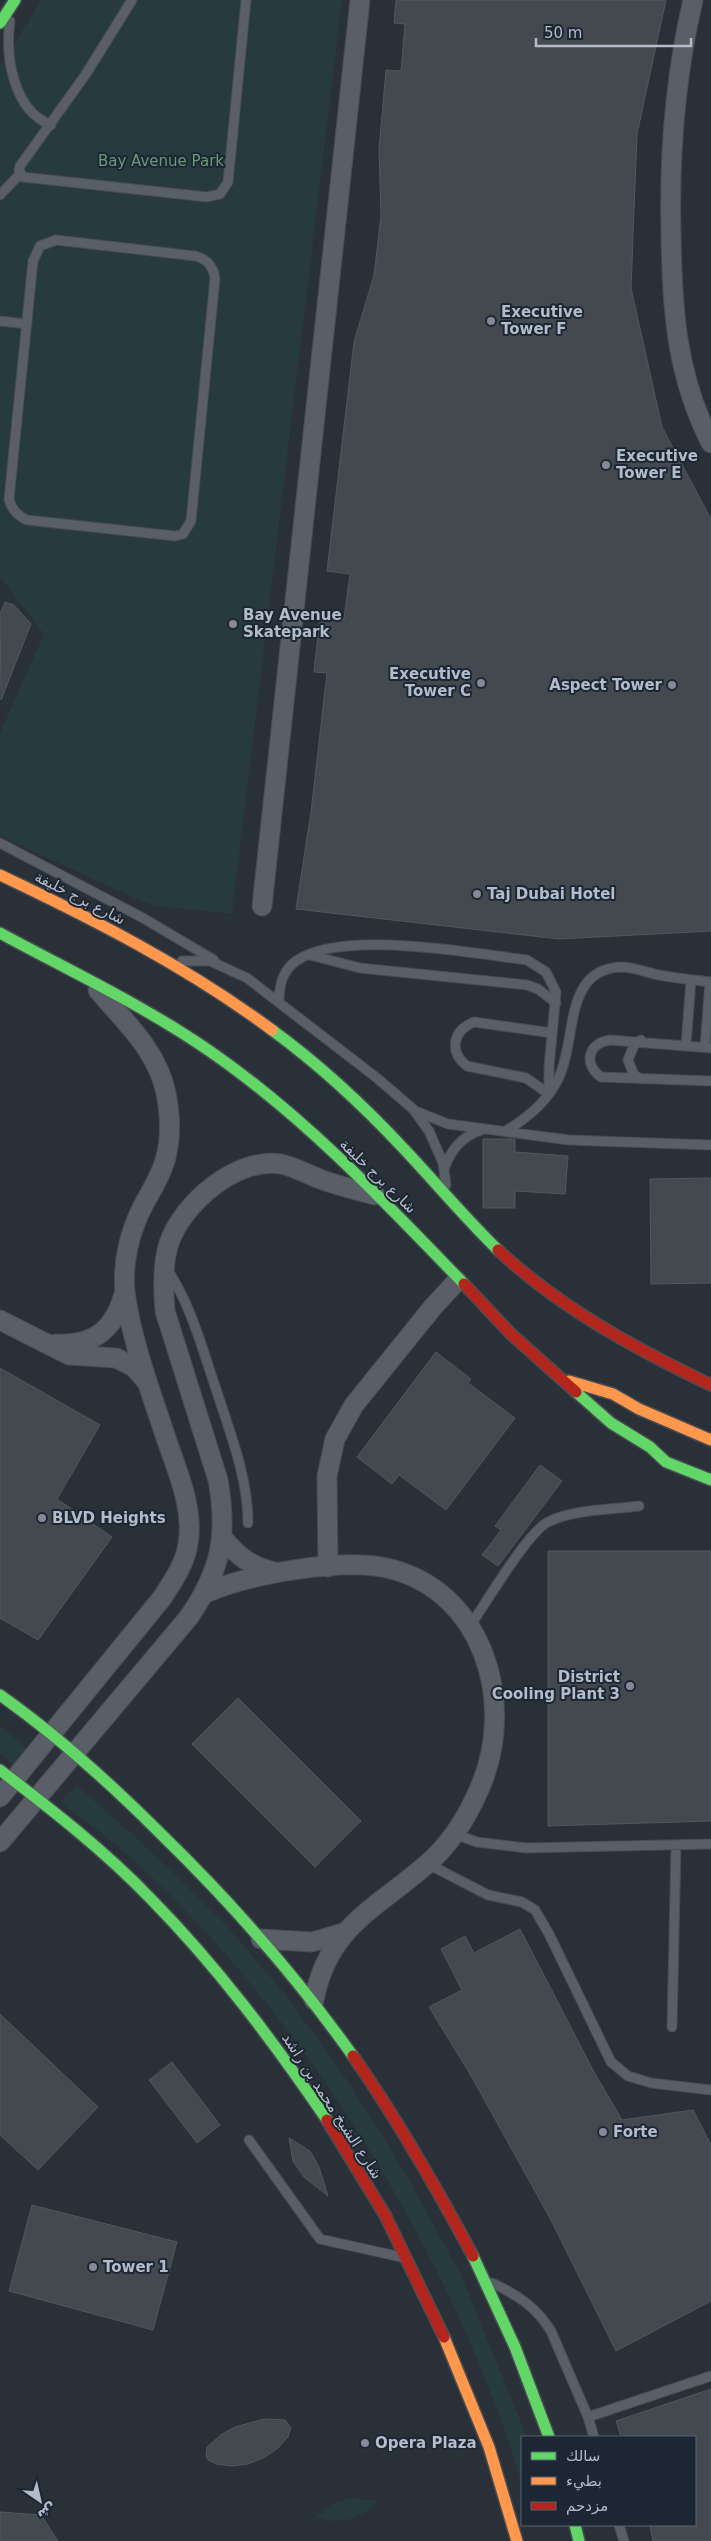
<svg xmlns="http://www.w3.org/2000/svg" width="711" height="2541" font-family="'DejaVu Sans','Noto Naskh Arabic',sans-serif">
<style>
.green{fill:#273a3e}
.building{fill:#444950;stroke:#52575f}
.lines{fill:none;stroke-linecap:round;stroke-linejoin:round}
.lane-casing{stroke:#484c53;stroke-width:11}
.street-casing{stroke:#484c53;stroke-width:21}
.fast-casing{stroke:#484c53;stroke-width:14}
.slow-casing{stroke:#484c53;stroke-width:14}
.jam-casing{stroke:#484c53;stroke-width:14}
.lane{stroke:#5a5e66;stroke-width:9}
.street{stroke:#5a5e66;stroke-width:19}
.fast{stroke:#63d668;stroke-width:11}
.slow{stroke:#ff974d;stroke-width:11}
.jam{stroke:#b3261e;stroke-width:11}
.poi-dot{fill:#848b96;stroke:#1d2633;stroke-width:2}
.labels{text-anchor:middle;stroke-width:4;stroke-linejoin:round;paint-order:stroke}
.park-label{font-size:15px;fill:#6b9a76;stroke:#1d2633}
.poi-label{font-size:15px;font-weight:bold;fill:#b4bcc9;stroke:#1d2633;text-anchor:start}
.street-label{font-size:15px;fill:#b4bcc9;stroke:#1d2633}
</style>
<rect width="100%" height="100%" fill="#2a3038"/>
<path class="green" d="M42,0H342L232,914L158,906L141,901L0,836V733L44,634L0,577V65Z
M0,1726L32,1753L17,1768L0,1754Z
M77,1786L142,1843L223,1922L285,1994L349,2083L403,2169L461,2275L527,2437H522V2485C457,2262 302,2011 130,1857C108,1837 83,1820 60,1802Z
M351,2498L378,2501C360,2520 340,2525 315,2518L337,2502Z"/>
<path class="building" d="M396,0H666L637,134L631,288L662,427L711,519V931L559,939L296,909L311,812L327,673L314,672L320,616L344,619L350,574L327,571L354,342L374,275L381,216L379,149L386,70L401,71L405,24L394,23Z
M5,602L14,605L31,624L1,700L0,614Z
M483,1139H515V1152L568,1156L565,1194L515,1191V1208H483Z
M711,1178V1283L651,1284L650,1179Z
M436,1352L471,1379L468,1383L515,1418L446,1510L399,1475L392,1484L357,1457Z
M0,1368L100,1425L57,1499L112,1537L38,1640L0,1618Z
M540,1465L562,1481L498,1566L482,1555L501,1530L495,1526Z
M548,1551H711V1821L548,1826Z
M238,1698L361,1821L315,1867L192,1744Z
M520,1929L594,2072L622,2120L693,2110L711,2145V2301L616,2351L551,2220L470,2074L429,2007L462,1990L441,1949L465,1936L474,1953Z
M0,2014L98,2107L38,2170L0,2135Z
M172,2062L220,2125L197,2143L149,2080Z
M289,2138L310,2151L319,2167L328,2196L304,2177L293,2161Z
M32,2205L177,2242L153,2330L9,2291Z
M711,2389V2541H653L650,2525H695V2437H621L616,2421Z
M264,2419L285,2420L291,2428L288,2437L277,2449L263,2458L248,2464L232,2466L216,2464L208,2460L206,2456L207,2447L222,2434L235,2427Z
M0,2512L41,2515L58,2541H0Z"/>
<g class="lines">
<g class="lane-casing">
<path id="lane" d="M132,0L86,74L20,166L19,170L23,177L207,197L220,194L228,182L246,0
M10,21C5,57 13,110 51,125
M0,195L20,174
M56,240L195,256C207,259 213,266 215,278L191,521L183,534L175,536L27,520C17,515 12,510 9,499L33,261L40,246Z
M0,321L27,324
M0,843L143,918L214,960
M310,955L360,968L527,985L538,989L556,1003
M182,961H210L247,978L377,1078L413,1109L429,1131L443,1163L446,1185
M279,1002C279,986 282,971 296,961C342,929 471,953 527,960L546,972L556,992L549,1067V1094
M641,1040L634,1045L628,1060L634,1075L641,1079
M686,1045L691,980
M705,1047L710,982
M711,1048L610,1040C588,1043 583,1064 601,1077L711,1081
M549,1094L526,1078L467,1066C449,1052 452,1031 474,1022L552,1033
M418,1112L448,1124L569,1140L711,1145
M507,1130C529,1117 548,1101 559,1077C577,1040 563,969 621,967C632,967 643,971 654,974C673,978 692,980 711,982
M444,1169C451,1150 461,1137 481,1130
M167,1269C191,1305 202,1348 216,1389C230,1433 248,1477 248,1523
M470,1626C486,1603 527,1533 548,1522C574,1509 610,1510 639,1506
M454,1834L477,1842L526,1848L711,1844
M428,1864L488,1895L522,1902L535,1910L549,1934L611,2062L628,2076L651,2083L711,2090
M672,2027L676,1845
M249,2140L320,2239L401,2257
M492,2283C518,2295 536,2307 551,2331L588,2417L594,2437
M588,2417L711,2376
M619,2525L624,2541"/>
</g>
<g class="street-casing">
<path id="street" d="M693,0C675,77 669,153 671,233C672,308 676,375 711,443
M262,906L360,0
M0,1320L69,1355L116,1358L134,1367L146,1381
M56,1344C96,1346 115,1328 125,1291
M223,1538C237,1556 252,1567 275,1572
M328,1567L327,1476L335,1439L354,1405L433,1307L457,1281
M206,1593C249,1574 341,1558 387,1568C483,1590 516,1701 481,1785C469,1814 451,1844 426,1865C374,1910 328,1927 314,2000
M0,1797L162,1598C173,1581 185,1564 188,1544C194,1509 178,1473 167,1441C151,1392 132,1343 125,1292C122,1263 130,1230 144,1204C152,1189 162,1174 166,1157C171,1137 170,1113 166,1093C157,1050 125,1022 98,990
M0,1842L189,1617C221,1570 228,1536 218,1480L165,1311C163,1289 162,1265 169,1243C183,1203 236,1157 281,1164C295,1167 307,1174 320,1179C338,1186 357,1190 375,1195
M261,1939L312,1942L343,1933"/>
</g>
<g class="fast-casing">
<path id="fast" d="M0,23L15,0
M0,933C70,971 145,1006 211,1052C305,1117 385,1202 464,1284
M272,1030C320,1065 364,1106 405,1150C436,1183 465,1218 498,1250
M576,1392L611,1423L650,1447L666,1462L711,1480
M0,1695C58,1736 110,1783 160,1833C231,1902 296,1976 353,2056
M0,1770C52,1810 104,1850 150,1898C217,1966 273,2041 327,2120
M473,2256L515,2347L549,2437
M575,2525L579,2541"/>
</g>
<g class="slow-casing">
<path id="slow" d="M0,875C95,920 187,967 272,1030
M569,1381L613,1394L639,1409L711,1440
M444,2337L489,2447L517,2541"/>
</g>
<g class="jam-casing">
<path id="jam" d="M498,1250C560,1308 636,1349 711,1385
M464,1284L511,1334L576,1392
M353,2056C398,2120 436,2187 473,2256
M327,2120L385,2215L444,2337"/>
</g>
<use href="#lane" class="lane"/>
<use href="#street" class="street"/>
<use href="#fast" class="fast"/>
<use href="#slow" class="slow"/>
<use href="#jam" class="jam"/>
</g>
<g class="poi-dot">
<circle cx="491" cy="321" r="5"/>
<circle cx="606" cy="465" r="5"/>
<circle cx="233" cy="624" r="5"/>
<circle cx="481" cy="683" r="5"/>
<circle cx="672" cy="685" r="5"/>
<circle cx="477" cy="894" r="5"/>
<circle cx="42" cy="1518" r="5"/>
<circle cx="630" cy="1686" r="5"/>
<circle cx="603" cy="2132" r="5"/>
<circle cx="93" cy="2267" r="5"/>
<circle cx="365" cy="2443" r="5"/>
</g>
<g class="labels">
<g class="park-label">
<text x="161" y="166">Bay Avenue Park</text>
</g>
<g class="poi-label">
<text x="501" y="317">Executive<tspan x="501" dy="17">Tower F</tspan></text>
<text x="616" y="461">Executive<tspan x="616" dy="17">Tower E</tspan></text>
<text x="243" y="620">Bay Avenue<tspan x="243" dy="17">Skatepark</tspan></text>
<text x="471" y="679" text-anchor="end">Executive<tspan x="471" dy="17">Tower C</tspan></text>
<text x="662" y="690" text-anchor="end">Aspect Tower</text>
<text x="487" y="899">Taj Dubai Hotel</text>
<text x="52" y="1523">BLVD Heights</text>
<text x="620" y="1682" text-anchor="end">District<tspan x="620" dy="17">Cooling Plant 3</tspan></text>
<text x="613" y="2137">Forte</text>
<text x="103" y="2272">Tower 1</text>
<text x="375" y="2448">Opera Plaza</text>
</g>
<g class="street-label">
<text transform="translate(80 898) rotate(27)" y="5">شارع برج خليفة</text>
<text transform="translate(378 1176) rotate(44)" y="5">شارع برج خليفة</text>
<text transform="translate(332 2106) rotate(57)" y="5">شارع الشيخ محمد بن راشد</text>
</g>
</g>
<rect x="521" y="2436" width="175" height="90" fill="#1d2633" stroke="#59626f"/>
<rect x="531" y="2452" width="25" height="8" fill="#63d668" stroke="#59626f"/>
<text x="566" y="2461" font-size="15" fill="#b4bcc9">سالك</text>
<rect x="531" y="2477" width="25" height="8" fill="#ff974d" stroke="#59626f"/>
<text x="566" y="2486" font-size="15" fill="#b4bcc9">بطيء</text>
<rect x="531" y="2502" width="25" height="8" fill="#b3261e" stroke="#59626f"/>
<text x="566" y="2511" font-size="15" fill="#b4bcc9">مزدحم</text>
<g transform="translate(40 2501) rotate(146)" stroke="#1d2633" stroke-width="4" paint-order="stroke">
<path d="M0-4L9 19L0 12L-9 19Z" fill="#b4bcc9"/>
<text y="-8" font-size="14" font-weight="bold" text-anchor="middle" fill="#b4bcc9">ش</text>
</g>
<path d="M536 38v8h155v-8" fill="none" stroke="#b4bcc9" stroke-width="2.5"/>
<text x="544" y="38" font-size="15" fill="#b4bcc9" stroke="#1d2633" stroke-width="4" paint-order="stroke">50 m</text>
</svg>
